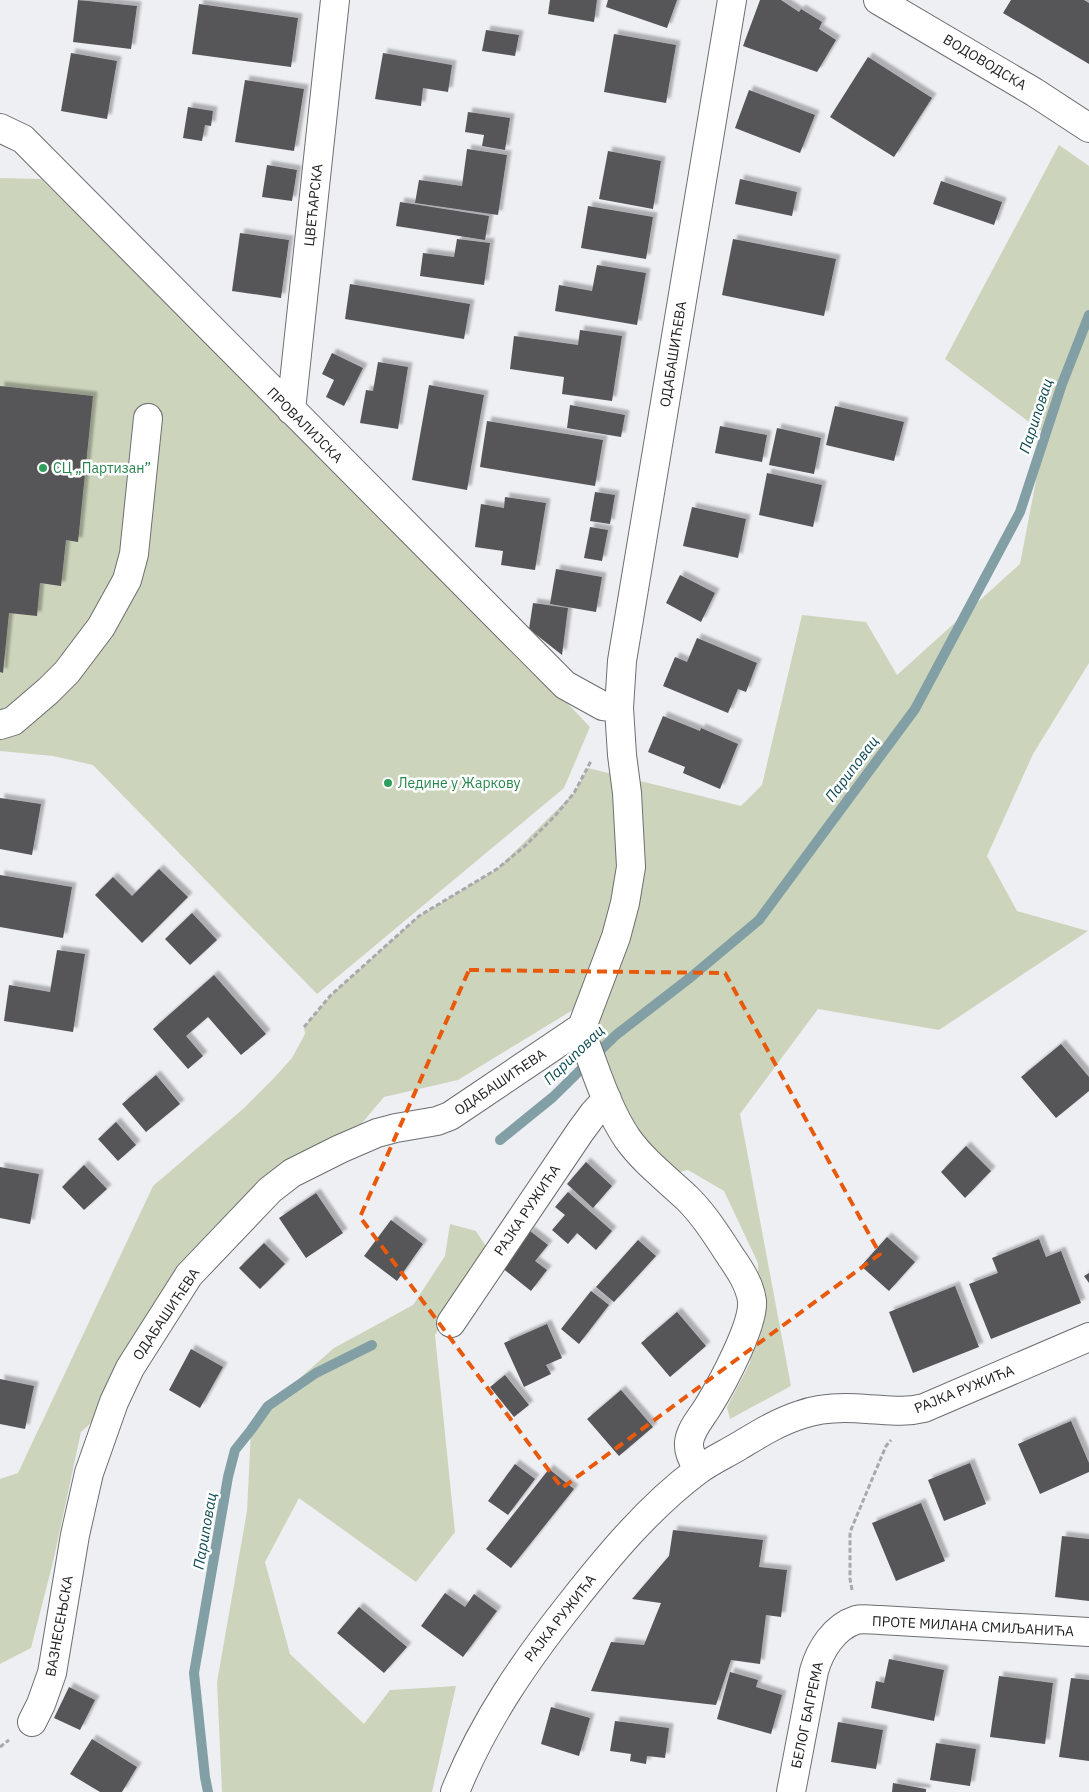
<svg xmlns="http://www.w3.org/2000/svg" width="1089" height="1792" font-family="'IBM Plex Sans',sans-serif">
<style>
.green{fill:#ccd5bb}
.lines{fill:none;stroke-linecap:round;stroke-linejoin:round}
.stream{stroke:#829fa5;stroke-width:10}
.building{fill:#565558;filter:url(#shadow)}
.minor-casing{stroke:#6d6e71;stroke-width:30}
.path{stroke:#a8a9ac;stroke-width:3;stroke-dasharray:5 2.5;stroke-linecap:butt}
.minor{stroke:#fff;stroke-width:28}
.marked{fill:none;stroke:#e8590c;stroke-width:4;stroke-dasharray:10 6;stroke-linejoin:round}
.leisure-dot{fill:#2e9e5b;stroke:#fff;stroke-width:2}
.labels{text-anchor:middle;stroke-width:5;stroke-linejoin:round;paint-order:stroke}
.street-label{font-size:14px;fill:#1e1e20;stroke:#fff}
.leisure-label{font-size:14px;fill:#27864d;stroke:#fff;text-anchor:start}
.water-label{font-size:15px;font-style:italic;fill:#0b4951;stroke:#fff}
</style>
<defs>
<filter id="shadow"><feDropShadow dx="4.5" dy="-4.5" stdDeviation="1" flood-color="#0004"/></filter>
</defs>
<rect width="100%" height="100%" fill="#eeeff3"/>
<path class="green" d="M1059,145L1089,166V663L1033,754L987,856L1017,911L1088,931L939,1030L818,1009L740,1114L791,1386L730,1419L727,1407L750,1363L758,1305V1263L724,1191L688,1170L662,1176L644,1160L576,1008L458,1080L384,1097L340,1149L233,1227L114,1402L81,1432L53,1562L31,1648L0,1664V1479L18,1473L153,1186L243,1109L273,1079L292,1058L305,1034L304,1027L331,995L419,916L497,869L574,793L588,768L741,806L762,785L802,615L866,622L897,675L1020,564L1045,434L945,359Z
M0,178L41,179L416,544L590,727L564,788L317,994L93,765L53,756L0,751Z
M450,1224L476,1231L487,1248L435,1335L455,1532L416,1582L299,1498L265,1562L290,1654L364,1724L390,1690L456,1686L432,1792H222L217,1682L247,1511L251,1430L268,1406L334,1348L413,1305L445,1256Z"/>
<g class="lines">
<path class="stream" d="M500,1140L553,1097L616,1035L691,977L759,920L915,709L1020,512L1062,384L1089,315
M208,1792L205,1777L194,1673L228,1477L235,1450L251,1430L268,1406L316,1373L372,1345"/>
</g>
<path class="building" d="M78,0L137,6L131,49L73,42Z
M550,0H597L594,22L548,14Z
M608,0H677L667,28L606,7Z
M760,0H781L799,12L801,9L822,22L819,29L836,40L817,72L743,46Z
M1011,0H1084L1089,3V64L1003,13Z
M199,4L298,18L291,67L192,54Z
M486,30L519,35L515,56L482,51Z
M614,34L676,45L666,103L604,92Z
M71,53L117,61L107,119L61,111Z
M383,53L452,65L448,92L423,88L421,106L375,99Z
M868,57L932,98L894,157L830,117Z
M245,80L304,89L294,151L235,142Z
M749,90L815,115L800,153L735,128Z
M188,107L213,111L211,126L205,125L202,141L183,138Z
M468,112L510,118L505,150L482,146L484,135L465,132Z
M467,149L507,155L498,215L415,203L419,180L462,186Z
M608,151L661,161L653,209L599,199Z
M267,165L297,170L292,201L262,197Z
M740,179L797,192L792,216L735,204Z
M941,181L1002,202L994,225L933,204Z
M400,202L489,216L485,240L396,226Z
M588,206L653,217L646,259L581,248Z
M240,233L289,240L281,298L232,291Z
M457,239L490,243L484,285L420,276L423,253L454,257Z
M733,239L836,259L824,316L722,295Z
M597,265L646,273L637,325L555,311L559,285L592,291Z
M350,284L470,304L464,339L345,319Z
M580,330L622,336L612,401L562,394L564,377L510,369L514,336L578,345Z
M332,353L363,368L344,406L326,397L334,380L322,374Z
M378,362L408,367L398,429L360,423L366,390L373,391Z
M429,385L484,395L467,490L412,480Z
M0,386L93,396L78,542L66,540L61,586L40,583L37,616L9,613L3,673L0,672Z
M570,405L625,415L621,437L567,428Z
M835,406L904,422L894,461L826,445Z
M487,421L603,440L595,486L480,467Z
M720,426L767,435L762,462L715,453Z
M777,428L821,438L814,474L769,465Z
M767,473L822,485L813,527L759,515Z
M595,492L615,495L610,524L590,521Z
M505,497L546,503L535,570L501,565L503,551L475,547L481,504L504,508Z
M692,507L746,519L738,558L683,546Z
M590,527L608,530L602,561L584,558Z
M556,569L602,577L596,612L550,604Z
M680,575L715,593L701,622L666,603Z
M533,603L568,608L562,655L529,629Z
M697,638L757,663L746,692L738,689L728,713L663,686L675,657L687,662Z
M663,716L700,731L701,728L738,744L720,789L683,773L685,767L648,752Z
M0,798L41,804L32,855L0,849Z
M159,869L188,897L142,943L95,895L113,877L132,896Z
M0,875L72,887L63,938L0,927Z
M192,913L217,940L190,965L165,939Z
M57,950L85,954L73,1032L4,1021L9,985L50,992Z
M214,975L266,1034L241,1055L208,1017L186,1036L203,1056L188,1069L153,1029Z
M1061,1044L1089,1077V1091L1056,1118L1021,1077Z
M156,1075L180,1104L146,1132L122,1104Z
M116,1122L136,1145L118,1161L98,1139Z
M966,1146L991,1171L965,1198L941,1172Z
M586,1162L612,1186L593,1208L567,1184Z
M84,1165L107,1189L84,1210L62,1187Z
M0,1167L39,1174L30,1224L0,1218Z
M568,1192L612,1231L596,1250L577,1233L568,1244L552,1230L565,1215L555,1207Z
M316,1193L343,1233L306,1258L279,1218Z
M391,1220L423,1244L397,1281L364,1256Z
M530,1231L548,1245L535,1261L547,1270L531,1291L501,1267Z
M887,1237L915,1262L889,1291L861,1266Z
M1039,1239L1046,1257L1061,1251L1081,1303L991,1339L969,1284L998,1273L992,1258Z
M638,1240L656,1256L614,1302L596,1287Z
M264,1243L285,1264L260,1289L239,1268Z
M1089,1273V1283L1084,1276Z
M955,1286L979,1347L913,1373L889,1312Z
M591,1291L609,1305L579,1344L561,1329Z
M677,1312L706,1346L670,1377L641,1343Z
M547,1324L562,1358L546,1365L551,1374L524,1387L504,1343Z
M191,1349L223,1367L200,1408L169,1390Z
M505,1375L529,1405L514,1417L490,1387Z
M0,1379L34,1386L25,1429L0,1424Z
M621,1390L653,1427L619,1456L587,1419Z
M1071,1421L1089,1463V1472L1040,1494L1018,1444Z
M970,1463L986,1504L944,1521L928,1480Z
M515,1464L535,1479L508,1515L488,1501Z
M549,1469L574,1489L511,1568L486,1549Z
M921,1503L945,1561L896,1581L872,1523Z
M673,1530L763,1540L759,1567L787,1570L781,1617L766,1615L760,1664L731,1660L716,1705L591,1691L611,1642L644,1645L661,1603L632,1599L669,1556Z
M1062,1536L1089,1539V1601L1055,1597Z
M445,1593L465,1607L474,1594L497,1611L463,1657L421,1626Z
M359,1607L407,1647L384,1673L337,1633Z
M889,1659L944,1670L934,1721L871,1708L876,1681L884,1683Z
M730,1672L758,1680L756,1687L782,1695L771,1734L717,1719Z
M999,1676L1053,1683L1045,1744L990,1737Z
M1071,1678L1089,1680V1761L1059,1757Z
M69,1687L95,1700L80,1730L54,1718Z
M551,1707L590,1718L579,1756L541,1744Z
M615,1721L669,1728L665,1758L647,1756L646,1764L630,1761L631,1754L610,1751Z
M838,1722L883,1730L876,1769L831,1762Z
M92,1739L137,1767L122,1792H100L70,1774Z
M936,1743L976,1749L970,1786L930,1780Z
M893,1783L926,1789V1792H892Z"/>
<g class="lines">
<g class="minor-casing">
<path id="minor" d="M878,0L1034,92L1089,128
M0,128L23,139L565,685L603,706L619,708
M291,410L335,0
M0,725L13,721L48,691L67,672L101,627L127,580L134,554L148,418
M582,1027L583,1037C596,1071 607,1108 627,1138C644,1162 667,1179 688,1199C705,1216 718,1237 731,1257C740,1270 750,1285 752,1301C754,1325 722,1384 709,1405C702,1417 691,1428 689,1442C688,1452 693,1460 698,1470
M451,1323L580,1132L594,1113L607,1099
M32,1722L41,1704L52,1673L75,1535L89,1473L114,1402L130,1368L189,1275L270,1190L292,1173L340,1149L377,1133L396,1128L437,1121L450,1116L582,1027L616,937L625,903L631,867L627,793L622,755L619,708L622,661L732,0
M455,1792C483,1722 525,1661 572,1602C609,1555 649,1507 697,1471C710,1461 726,1454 739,1446C759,1434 778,1422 800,1415C821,1407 845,1407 867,1409C887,1410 904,1413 924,1408L1089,1337
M791,1792L814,1671C820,1650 834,1627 856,1620C863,1618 873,1620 880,1620L1089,1632"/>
</g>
<path class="path" d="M304,1027L331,995L419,916L497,869L525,846L555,816L574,793L591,761
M852,1590L850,1579V1532L886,1446L891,1440
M0,1747L9,1740"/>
<use href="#minor" class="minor"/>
</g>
<path class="marked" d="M469,970L725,973L880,1254L562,1488L360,1217Z"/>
<g class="leisure-dot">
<circle cx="43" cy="468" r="5"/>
<circle cx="388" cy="783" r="5"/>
</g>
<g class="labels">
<g class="street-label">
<text transform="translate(985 62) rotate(31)" y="5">ВОДОВОДСКА</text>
<text transform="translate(313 205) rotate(-84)" y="5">ЦВЕЋАРСКА</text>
<text transform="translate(673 354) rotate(-81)" y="5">ОДАБАШИЋЕВА</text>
<text transform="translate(305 425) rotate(45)" y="5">ПРОВАЛИЈСКА</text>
<text transform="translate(500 1082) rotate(-34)" y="5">ОДАБАШИЋЕВА</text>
<text transform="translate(527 1210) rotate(-56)" y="5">РАЈКА РУЖИЋА</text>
<text transform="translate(166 1314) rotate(-56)" y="5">ОДАБАШИЋЕВА</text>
<text transform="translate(964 1389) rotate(-22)" y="5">РАЈКА РУЖИЋА</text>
<text transform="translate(560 1618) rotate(-52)" y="5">РАЈКА РУЖИЋА</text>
<text transform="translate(59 1626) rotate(-80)" y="5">ВАЗНЕСЕЊСКА</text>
<text transform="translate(973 1626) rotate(3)" y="5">ПРОТЕ МИЛАНА СМИЉАНИЋА</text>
<text transform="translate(807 1715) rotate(-78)" y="5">БЕЛОГ БАГРЕМА</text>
</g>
<g class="leisure-label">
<text x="53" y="473">СЦ „Партизан”</text>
<text x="398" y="788">Ледине у Жаркову</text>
</g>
<g class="water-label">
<text transform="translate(1036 416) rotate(-72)" y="5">Париповац</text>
<text transform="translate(852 769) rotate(-53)" y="5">Париповац</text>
<text transform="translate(574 1055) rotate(-44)" y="5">Париповац</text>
<text transform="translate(205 1531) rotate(-80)" y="5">Париповац</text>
</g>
</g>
</svg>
